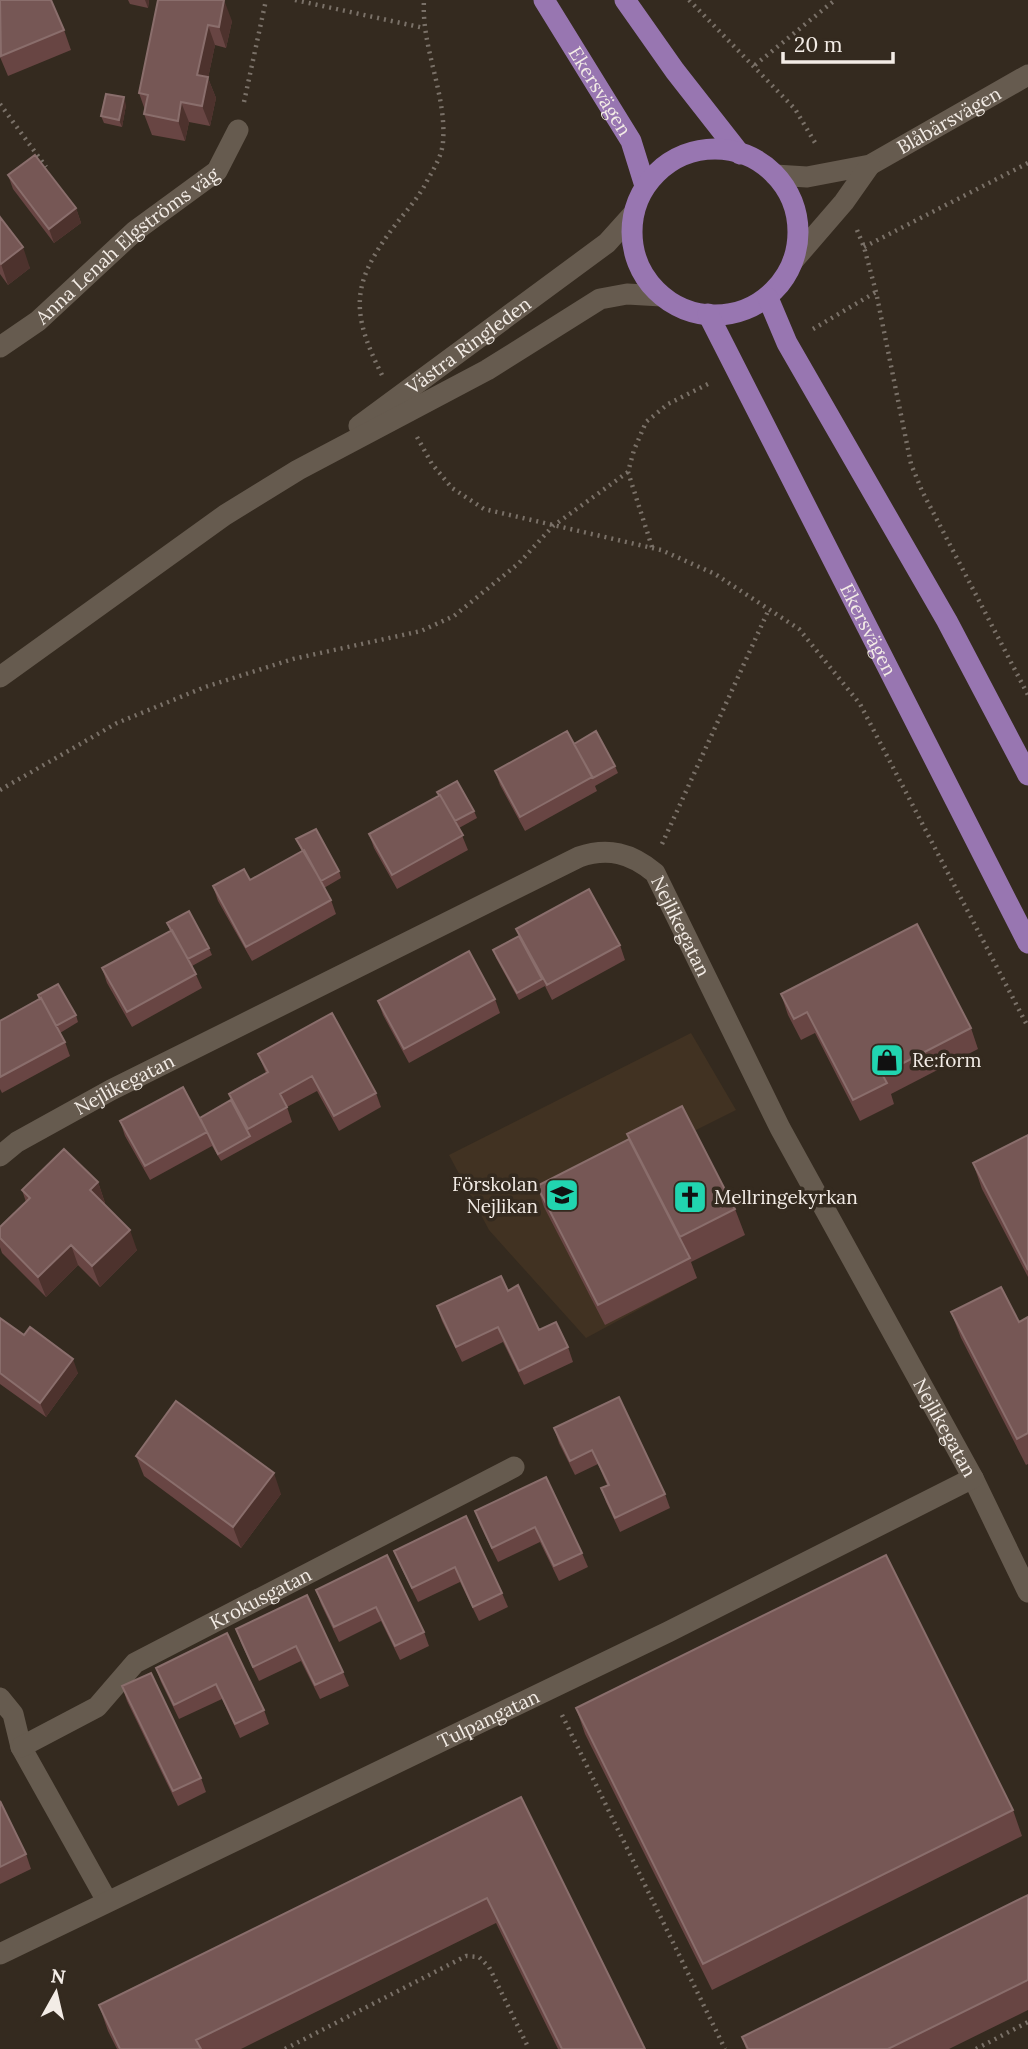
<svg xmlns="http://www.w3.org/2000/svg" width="1028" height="2049" font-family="Lora,serif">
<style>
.built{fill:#413222}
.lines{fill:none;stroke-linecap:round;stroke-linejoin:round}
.path{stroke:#7a7168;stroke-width:4.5;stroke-dasharray:2 5;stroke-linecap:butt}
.minor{stroke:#665b4f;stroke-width:21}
.major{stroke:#9876b1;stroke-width:21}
.wall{fill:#684543}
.shaded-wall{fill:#4d322d}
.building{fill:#765755;stroke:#8a6e6c;stroke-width:2}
.labels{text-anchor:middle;stroke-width:7;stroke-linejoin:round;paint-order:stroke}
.street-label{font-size:19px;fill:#f3ece6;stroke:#342a1f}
.poi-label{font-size:19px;fill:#f3ece6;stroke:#342a1f;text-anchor:start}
</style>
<rect width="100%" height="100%" fill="#342a1f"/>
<path class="built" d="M691,1033L736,1110L636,1160L697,1278L586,1338L489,1230L449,1155Z"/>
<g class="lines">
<path class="path" d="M295,0L424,28
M689,0L795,109L817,146
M755,65L835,0
M244,102L266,0
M0,104L46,167
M857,230L864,247L876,292L911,464L922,491L1028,695
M864,247L1028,163
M813,329L876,292
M382,375C349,310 352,281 396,224C407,210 419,197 427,181C434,168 442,156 443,142C447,94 421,48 424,0
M417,437L432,464L452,488L484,509L661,550L715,574L799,629L860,704L1028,1027
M652,547L628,472L634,450L646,422L668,404L712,382
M0,790L117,723L205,687L293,659L421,631L454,616L519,563L553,526L628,472
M662,844L769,609
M562,1715L725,2049
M285,2049L466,1956L479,1957L489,1967L529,2049
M976,2049L1028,2022"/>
<g class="minor">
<path id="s1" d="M775,175L807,177L870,165L1028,75"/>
<path d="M793,261L844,202L870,165"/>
<path id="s2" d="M0,347L38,321L135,231L217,171L238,130"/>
<path id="s3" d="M359,426L607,243L634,213"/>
<path d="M0,677L225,515L298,470L487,370L600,299L627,294L662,296"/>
<path id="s4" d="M0,1156L17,1142L111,1090L579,857C608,847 631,853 655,873L780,1128L973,1478L1028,1592"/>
<path d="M0,1698L13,1714L21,1747L107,1901"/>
<path id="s5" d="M21,1747L97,1707L135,1663L514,1467"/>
<path id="s6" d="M0,1954L668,1632L973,1478"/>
</g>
<g class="major">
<path id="s7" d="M544,0L631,141L645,186"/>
<path d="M625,0L675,71L740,154"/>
<circle cx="715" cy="232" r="83"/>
<path d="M768,298L787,343L947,621L1028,775"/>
<path id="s8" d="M708,314L1028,943"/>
</g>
</g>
<path class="wall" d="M0,0L64,30L71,50L8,76L0,57Z
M128,0H149L148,8L130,4Z
M158,0L232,21L226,48L215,45L208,78L216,98L210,126L189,122L185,141L152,135L144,114L145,110L139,93Z
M126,105L122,127L104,123L101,116Z
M8,175L76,208L81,223L54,243L13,189Z
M0,217L30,268L8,285L0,274Z
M574,744L615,766L618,773L595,786L597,791L525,831L500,785L495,771Z
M437,792L474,811L477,818L459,828L468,850L397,889L374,848L369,834L439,796Z
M296,839L339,871L341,878L324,888L331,900L336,914L252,961L218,901L213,886L250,880L302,852Z
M167,923L209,948L212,955L192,966L202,988L132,1027L107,983L102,968L170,931Z
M516,929L620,945L625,960L552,1000L545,986L519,1000L496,958L493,950L519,936Z
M781,994L971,1028L978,1049L891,1094L894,1104L860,1121L815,1033L801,1040L788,1015Z
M38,995L76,1015L78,1022L60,1033L65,1042L70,1056L2,1093L0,1089V1021L40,999Z
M495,999L500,1013L409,1063L383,1015L378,1001Z
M258,1054L376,1093L381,1107L339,1131L317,1091L287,1107L292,1122L221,1161L212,1146L150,1180L125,1136L120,1121L200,1118L231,1100L229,1094L266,1073Z
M627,1134L735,1209L745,1235L691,1262L697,1278L605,1325L544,1207L537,1186L629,1139Z
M1028,1135V1277L982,1189L973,1163Z
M98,1182L105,1203L104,1204L137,1250L100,1287L78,1265L46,1297L2,1253L0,1247V1228L26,1202L22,1190Z
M508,1291L539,1330L568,1347L573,1362L524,1385L503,1342L462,1362L442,1321L437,1306Z
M951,1312L1019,1322L1028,1317V1464L1026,1465L961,1338Z
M0,1318L78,1373L46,1417L0,1384Z
M619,1397L665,1494L670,1508L620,1532L606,1502L601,1488L607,1485L598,1464L575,1475L559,1443L554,1428Z
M136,1456L281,1494L241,1548L144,1476Z
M546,1477L582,1553L588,1567L559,1581L540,1542L498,1562L480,1525L475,1511Z
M466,1516L502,1593L508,1607L479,1621L460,1582L418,1602L400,1565L394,1551Z
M387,1555L424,1632L429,1646L400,1660L381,1621L339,1642L321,1604L316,1590Z
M307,1595L343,1672L349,1686L320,1699L301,1661L259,1681L241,1643L236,1629Z
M227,1633L264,1710L269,1724L240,1738L222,1699L179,1719L161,1682L156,1668Z
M122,1686L201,1778L206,1792L178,1806L127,1701Z
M576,1708L1013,1810L1022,1836L712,1990L585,1734Z
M521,1797L645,2049H558L496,1923L241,2049H117L108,2031L99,2005Z
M0,1801L26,1854L31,1869L0,1884Z
M1028,1895V2010L949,2049H746L742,2037Z"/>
<path class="shaded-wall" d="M145,0H149L148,8Z
M224,0L232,21L226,48L219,27Z
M208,25L215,45L208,78L216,98L210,126L202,106L197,75Z
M124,97L126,105L122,127L119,120Z
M181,102L189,122L185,141L178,121Z
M76,208L81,223L54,243L49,229Z
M23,247L30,268L8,285L1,264Z
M98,1182L105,1203L98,1210L90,1190Z
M130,1230L137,1250L100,1287L92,1266Z
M71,1245L78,1265L46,1297L38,1277Z
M73,1359L78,1373L46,1417L40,1403Z
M274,1473L281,1494L241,1548L233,1527Z"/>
<path class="building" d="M0,0H51L64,30L1,56Z
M158,0H224L219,27L208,25L197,75L208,77L202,106L181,102L178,121L144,114L148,95L139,93Z
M106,94L124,97L119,120L101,116Z
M35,155L76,208L49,229L8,175Z
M0,217L23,247L1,264L0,263Z
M567,731L592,777L520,817L495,771Z
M596,731L615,766L593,778L574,744Z
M457,781L474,811L455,821L440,795H439L437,792Z
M440,795L463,835L392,875L369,834Z
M316,829L339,871L321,881L296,839Z
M304,850L331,900L246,947L213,886L244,869L250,880Z
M589,889L620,945L547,985L516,929Z
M189,911L209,948L188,959L167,923Z
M917,924L971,1028L882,1074L887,1083L853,1100L807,1012L794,1019L781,994Z
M172,930L196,974L127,1012L102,968Z
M519,936L542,979L517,993L493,950Z
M469,951L495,999L404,1049L378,1001Z
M58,984L76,1015L56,1026L41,998L40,999L38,995Z
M41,998L65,1042L0,1077V1021Z
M332,1013L376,1093L334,1116L312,1076L280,1094L287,1107L248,1129L229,1094L268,1072L258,1054Z
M183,1087L207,1132L145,1166L120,1121Z
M231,1100L250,1136L218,1154L200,1118Z
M682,1106L735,1209L680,1237L627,1134Z
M1028,1135V1270L973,1163Z
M629,1139L690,1258L598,1305L537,1186Z
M64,1149L98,1182L90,1190L130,1230L92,1266L71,1245L38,1277L0,1238V1227L30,1198L22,1190Z
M501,1276L508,1291L518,1285L539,1330L556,1322L568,1347L519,1371L498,1327L456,1347L437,1306Z
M1001,1287L1019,1322L1028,1317V1433L1017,1439L951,1312Z
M0,1318L24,1335L30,1327L73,1359L40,1403L0,1373Z
M619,1397L665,1494L615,1518L601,1488L609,1485L592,1450L570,1461L554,1428Z
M176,1401L274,1473L233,1527L136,1456Z
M546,1477L582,1553L554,1566L535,1527L492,1548L475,1511Z
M466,1516L502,1593L473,1607L455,1567L412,1588L394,1551Z
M387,1555L424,1632L395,1646L376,1607L334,1627L316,1590Z
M886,1555L1013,1810L703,1964L576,1708Z
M307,1595L343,1672L315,1685L296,1646L253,1667L236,1629Z
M227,1633L264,1710L235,1724L216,1684L174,1705L156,1668Z
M151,1673L201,1778L173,1791L122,1686Z
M521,1797L645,2049H562L487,1898L196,2040L201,2049H120L99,2005Z
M0,1801L26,1854L0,1867Z
M1028,1895V1980L888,2049H748L742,2037Z"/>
<defs>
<g id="shop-square" transform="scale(1.75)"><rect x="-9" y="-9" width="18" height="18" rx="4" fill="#21d5b0" stroke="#342a1f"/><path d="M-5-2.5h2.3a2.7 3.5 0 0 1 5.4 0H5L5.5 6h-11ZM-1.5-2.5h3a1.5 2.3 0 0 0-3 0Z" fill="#111"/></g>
<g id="school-square" transform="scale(1.75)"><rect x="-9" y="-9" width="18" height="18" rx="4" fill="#21d5b0" stroke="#342a1f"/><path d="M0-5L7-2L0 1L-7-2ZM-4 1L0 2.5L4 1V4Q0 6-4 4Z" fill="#111"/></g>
<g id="church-square" transform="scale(1.75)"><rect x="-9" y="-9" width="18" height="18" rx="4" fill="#21d5b0" stroke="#342a1f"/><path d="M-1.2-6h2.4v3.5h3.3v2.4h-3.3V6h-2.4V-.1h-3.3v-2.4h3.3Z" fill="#111"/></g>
</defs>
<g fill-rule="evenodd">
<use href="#shop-square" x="887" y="1060"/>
<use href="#school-square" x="562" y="1195"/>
<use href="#church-square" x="690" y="1197"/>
</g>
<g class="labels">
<g class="street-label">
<text dy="7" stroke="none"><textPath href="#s7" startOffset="107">Ekersvägen</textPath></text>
<text dy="7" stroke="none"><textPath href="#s1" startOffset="187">Blåbärsvägen</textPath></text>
<text dy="7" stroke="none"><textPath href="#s2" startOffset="163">Anna Lenah Elgströms väg</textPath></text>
<text dy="7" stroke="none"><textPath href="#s3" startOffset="136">Västra Ringleden</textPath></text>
<text dy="7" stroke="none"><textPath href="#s8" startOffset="354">Ekersvägen</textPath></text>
<text dy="7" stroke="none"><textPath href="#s4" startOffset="793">Nejlikegatan</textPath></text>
<text dy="7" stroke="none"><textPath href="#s4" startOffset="144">Nejlikegatan</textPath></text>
<text dy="7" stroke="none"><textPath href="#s4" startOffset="1360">Nejlikegatan</textPath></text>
<text dy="7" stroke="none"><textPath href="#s5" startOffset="285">Krokusgatan</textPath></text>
<text dy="7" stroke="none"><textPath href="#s6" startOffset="542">Tulpangatan</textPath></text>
</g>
<g class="poi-label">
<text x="912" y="1067">Re:form</text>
<text x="538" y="1191" text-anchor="end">Förskolan<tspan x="538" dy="22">Nejlikan</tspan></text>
<text x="714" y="1204">Mellringekyrkan</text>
</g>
</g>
<g transform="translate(56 1993) rotate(8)" stroke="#342a1f" stroke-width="5" paint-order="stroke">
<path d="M0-5L12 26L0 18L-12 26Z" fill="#f3ece6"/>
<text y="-10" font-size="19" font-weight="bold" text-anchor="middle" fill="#f3ece6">N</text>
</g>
<path d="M783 52v10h110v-10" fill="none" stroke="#f3ece6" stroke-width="3.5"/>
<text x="794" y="52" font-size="21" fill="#f3ece6" stroke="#342a1f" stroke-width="5" paint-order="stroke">20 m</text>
</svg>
